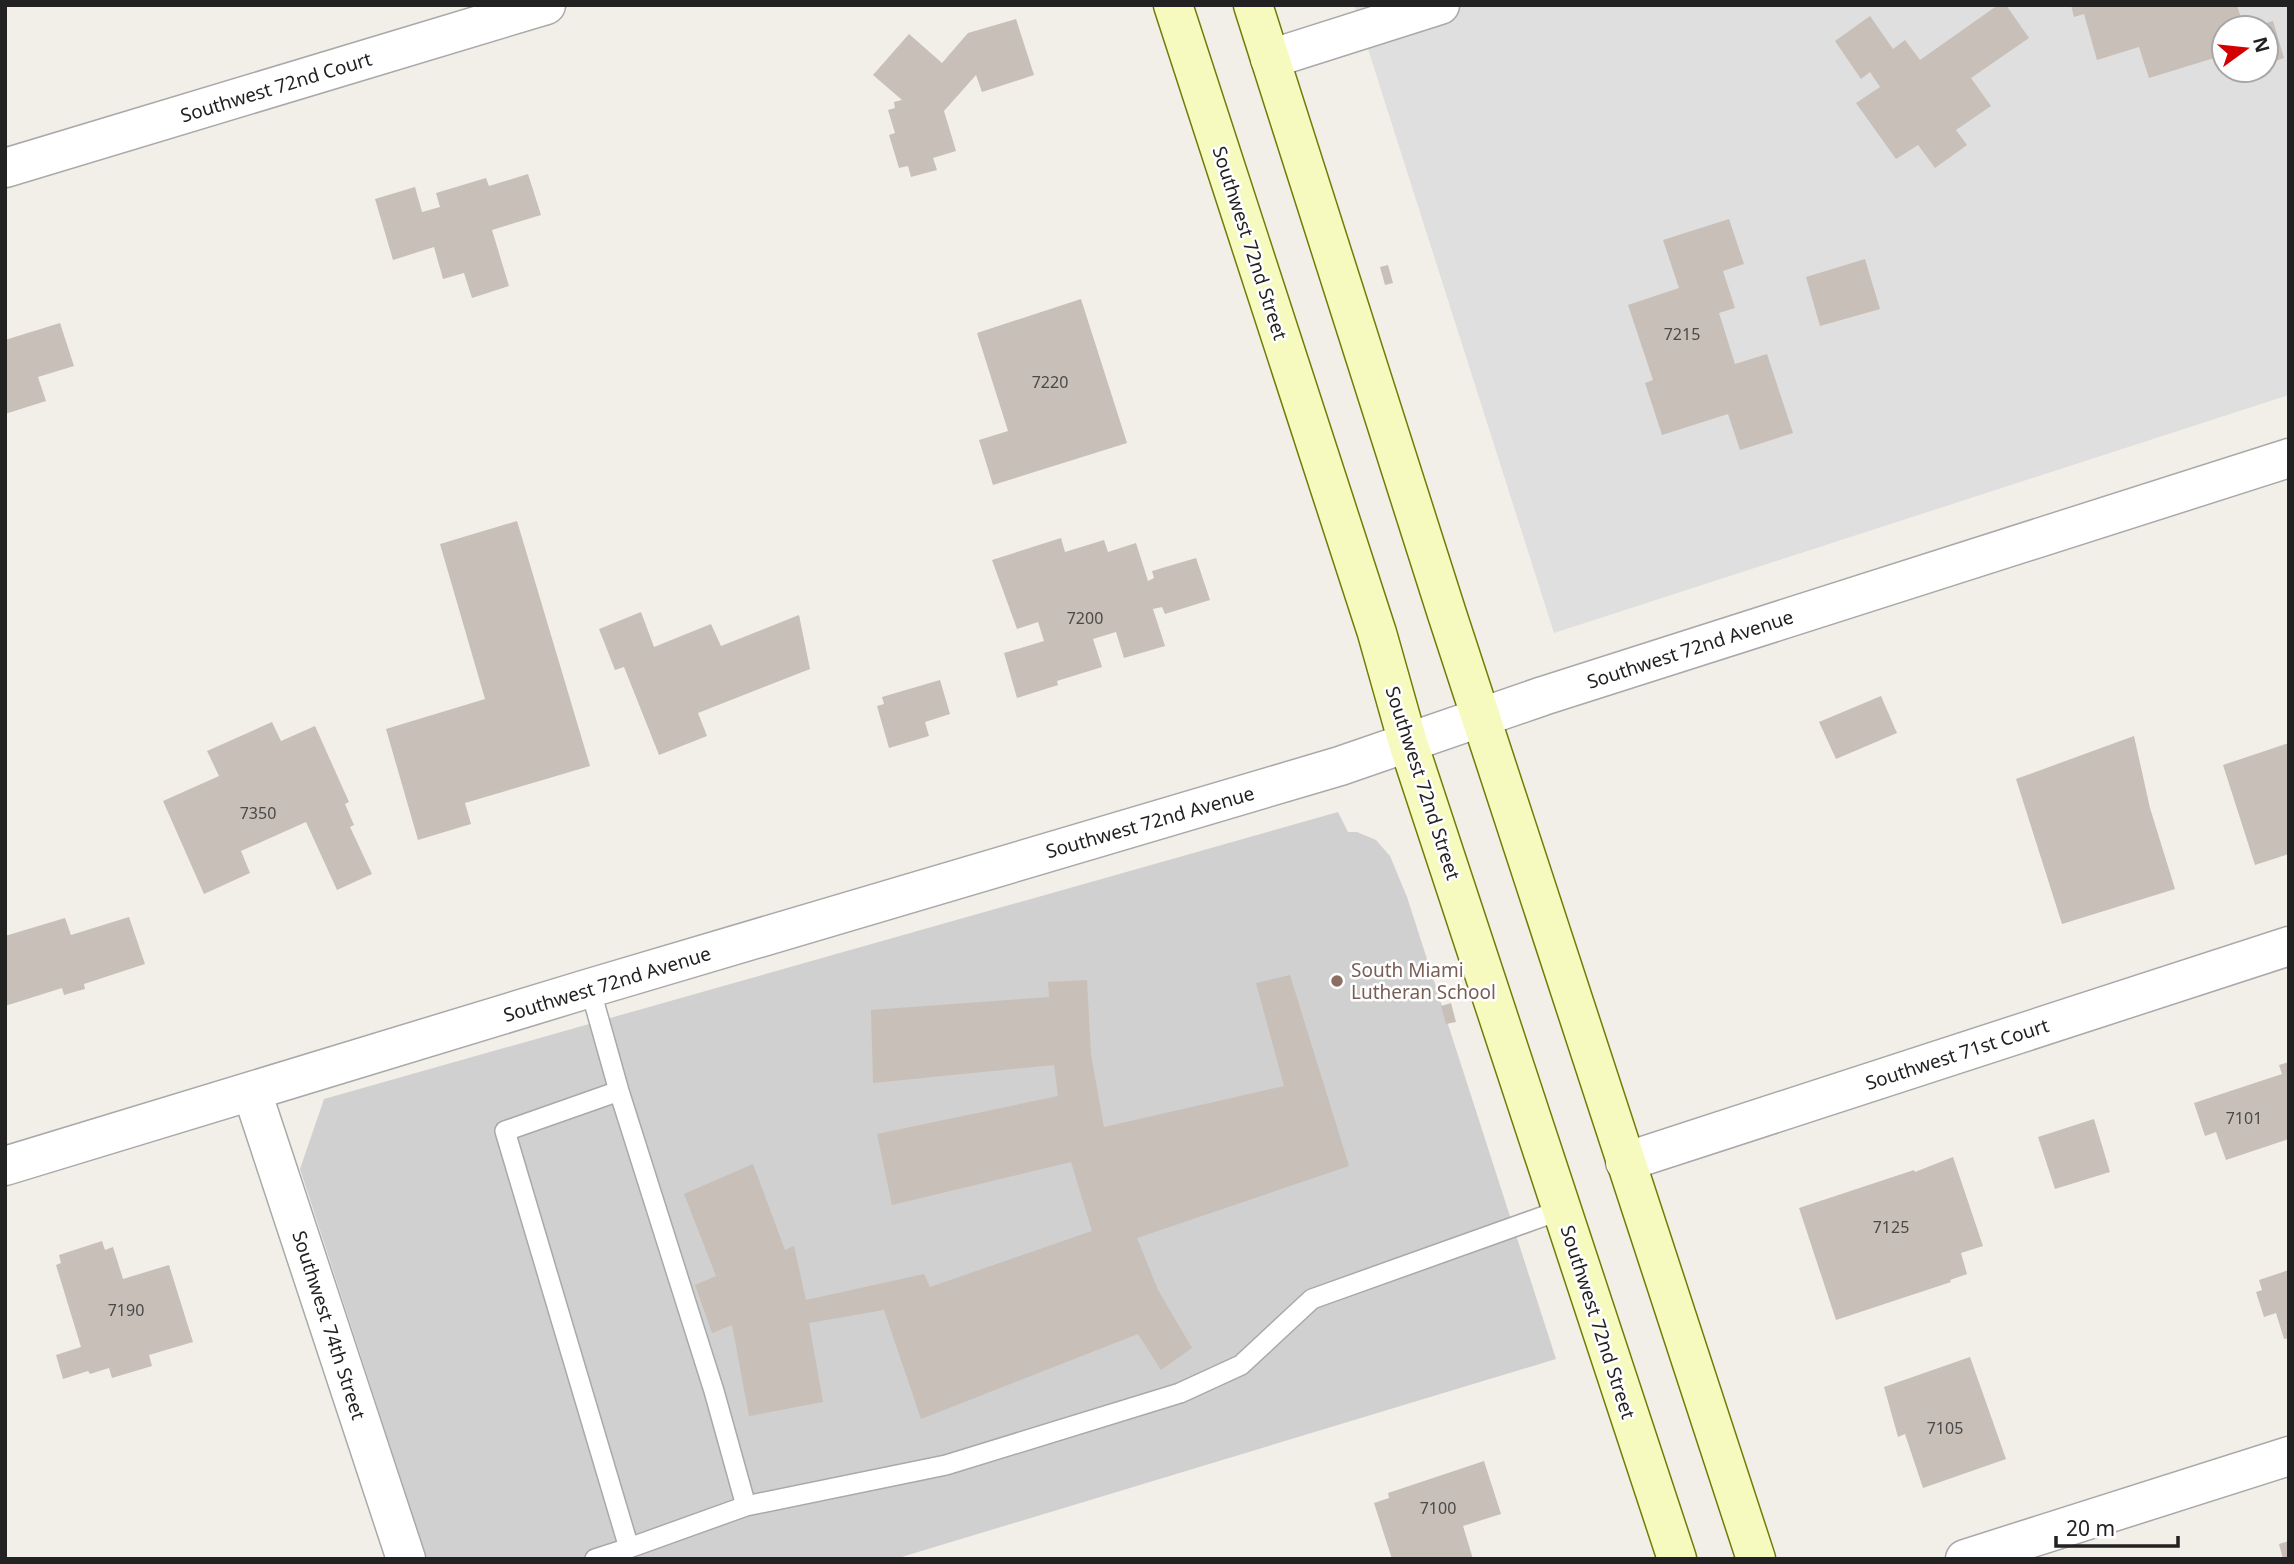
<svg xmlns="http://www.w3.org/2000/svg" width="2294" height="1564" font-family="'Noto Sans',sans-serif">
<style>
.residential{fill:#e0dfdf;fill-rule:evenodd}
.religious{fill:#d0d0d0}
.building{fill:#c7bfb8}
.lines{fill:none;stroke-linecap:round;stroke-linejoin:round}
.service-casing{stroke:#a9a9a9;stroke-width:22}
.minor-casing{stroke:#a9a9a9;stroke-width:41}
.tertiary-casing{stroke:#a9a9a9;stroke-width:41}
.secondary-casing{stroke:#707d05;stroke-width:41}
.service{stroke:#fff;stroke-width:19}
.minor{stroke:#fff;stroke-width:38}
.tertiary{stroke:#fff;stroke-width:38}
.secondary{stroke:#f7fabf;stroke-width:38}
.education-dot{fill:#8d6e63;stroke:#fff;stroke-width:2.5}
.labels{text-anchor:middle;stroke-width:5;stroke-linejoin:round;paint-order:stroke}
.number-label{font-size:16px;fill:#4b4948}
.street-label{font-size:19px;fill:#222;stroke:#fff}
.education-label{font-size:19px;fill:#785e54;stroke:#fff;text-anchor:start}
</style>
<rect width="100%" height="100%" fill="#f2efe9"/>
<path class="residential" d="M1354,5H2289V395L1554,633ZM2224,28H2266V70H2224Z"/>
<path class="religious" d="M1338,812L1348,832H1357L1376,840L1390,856L1407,897L1556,1359L895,1559H427L300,1169L324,1099Z"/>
<path class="building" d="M1998,5H2006L2029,38L1971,78L1991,106L1956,130L1967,145L1935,168L1918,145L1896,159L1856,103L1880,87L1870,72L1861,79L1835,41L1870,16L1893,49L1905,40L1920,60Z
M2071,5H2237L2244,28H2224V55L2149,78L2139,47L2097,60L2084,14L2074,17Z
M1016,19L1034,75L982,92L976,75L944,111L956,151L933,158L937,170L911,177L908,166L899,168L889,135L895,133L888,110L895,108L894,102L902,100L873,75L909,34L942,63L968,33Z
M2273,21L2284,58L2266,64V28L2252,27Z
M528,174L541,215L492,230L509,286L472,298L464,273L443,279L434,247L393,260L375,199L415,187L422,212L440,207L436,193L486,178L489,186Z
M1729,219L1744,264L1723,271L1735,308L1719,313L1735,364L1767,354L1793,433L1740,450L1728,414L1662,435L1645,383L1653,380L1628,305L1679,288L1663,240Z
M1865,259L1880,309L1820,326L1806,277Z
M1388,265L1393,283L1385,285L1380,267Z
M1081,299L1127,443L993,485L979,440L1008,431L977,333Z
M60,323L74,366L38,377L46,401L5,414V340Z
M517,521L590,766L465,803L471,824L418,840L386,729L485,699L440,544Z
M1061,538L1065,552L1104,540L1108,552L1136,543L1148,581L1154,578L1152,571L1196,558L1210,600L1165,614L1162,607L1153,609L1165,646L1124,658L1116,632L1093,639L1102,667L1057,681L1058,685L1017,698L1004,653L1044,641L1038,622L1017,629L992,560Z
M641,612L654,647L711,624L721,646L799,615L810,669L698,713L707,736L659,755L624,667L615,670L599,629Z
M940,680L950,714L925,722L929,736L889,748L877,706L884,704L882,697Z
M1881,696L1897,733L1836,759L1819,722Z
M272,722L281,741L315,726L349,802L345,804L354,825L350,827L372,874L337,890L306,822L241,851L250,873L204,894L163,801L219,776L207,751Z
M2134,736L2150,808L2175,889L2062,924L2016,779Z
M2289,743V854L2255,865L2223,765Z
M129,917L145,964L84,984L85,989L74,992L64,995L62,988L5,1006V936L65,918L71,935Z
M1290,975L1349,1166L1137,1238L1158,1290L1192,1348L1161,1370L1138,1334L921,1419L884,1310L809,1323L823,1402L749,1416L732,1325L712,1333L695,1285L716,1276L684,1194L753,1164L785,1250L794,1246L806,1300L924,1274L930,1287L1092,1231L1071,1162L892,1205L877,1134L1058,1096L1054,1065L873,1083L871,1010L1049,997L1048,982L1087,980L1091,1055L1104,1127L1284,1086L1256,983Z
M1451,1003L1456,1022L1446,1024L1441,1006Z
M2289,1062V1139L2226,1160L2216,1132L2205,1136L2194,1103L2282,1074L2279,1065Z
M2094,1119L2110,1172L2055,1189L2038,1137Z
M1953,1157L1983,1246L1961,1253L1967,1274L1950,1280L1951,1282L1836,1320L1799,1208L1914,1170L1915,1172Z
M102,1241L105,1250L113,1247L123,1279L169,1265L193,1342L149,1355L152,1366L112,1378L109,1368L90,1374L88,1371L63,1379L56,1355L81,1347L56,1265L61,1263L59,1255Z
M2289,1270V1338L2284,1339L2276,1313L2264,1317L2256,1292L2262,1290L2259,1280Z
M1970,1357L2006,1459L1923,1488L1905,1434L1898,1437L1884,1387Z
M1484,1461L1501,1514L1463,1526L1473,1559H1392L1374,1503L1389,1498L1388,1493Z
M2289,1541V1559H2283L2279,1544Z"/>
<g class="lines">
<g class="service-casing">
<path id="service" d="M590,988L619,1091L505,1131L629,1548L595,1559
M619,1091L714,1391L746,1506
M629,1548L746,1506L946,1465L1180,1393L1241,1365L1312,1299L1561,1210"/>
</g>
<g class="minor-casing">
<path id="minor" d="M1270,59L1440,5
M5,168L546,5
M252,1092L406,1559
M1625,1162L2289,946
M1965,1559L2289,1456"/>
</g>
<g class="tertiary-casing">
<path id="tertiary" d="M5,1166L590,988L1340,766L1543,696L2289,458"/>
</g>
<g class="secondary-casing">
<path id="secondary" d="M1173,5L1377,633L1408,743L1677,1559
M1253,5L1447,614L1756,1559"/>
</g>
<use href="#service" class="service"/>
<use href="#minor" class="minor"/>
<use href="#tertiary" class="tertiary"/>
<use href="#secondary" class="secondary"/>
</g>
<circle class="education-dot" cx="1337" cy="981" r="7"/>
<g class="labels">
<g class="number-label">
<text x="1682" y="340">7215</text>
<text x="1050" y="388">7220</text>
<text x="1085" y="624">7200</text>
<text x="258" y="819">7350</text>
<text x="2244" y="1124">7101</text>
<text x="1891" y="1233">7125</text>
<text x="126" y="1316">7190</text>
<text x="1945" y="1434">7105</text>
<text x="1438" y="1514">7100</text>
</g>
<g class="street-label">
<text transform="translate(276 87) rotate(-17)" y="7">Southwest 72nd Court</text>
<text transform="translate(1250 243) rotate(72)" y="7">Southwest 72nd Street</text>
<text transform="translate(1690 649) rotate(-18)" y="7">Southwest 72nd Avenue</text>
<text transform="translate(1423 783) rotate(72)" y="7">Southwest 72nd Street</text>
<text transform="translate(1150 822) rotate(-16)" y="7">Southwest 72nd Avenue</text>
<text transform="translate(607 984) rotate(-17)" y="7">Southwest 72nd Avenue</text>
<text transform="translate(1957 1054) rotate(-18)" y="7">Southwest 71st Court</text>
<text transform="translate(1598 1322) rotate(72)" y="7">Southwest 72nd Street</text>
<text transform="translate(329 1325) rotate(72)" y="7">Southwest 74th Street</text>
</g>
<g class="education-label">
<text x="1351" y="977">South Miami<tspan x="1351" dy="22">Lutheran School</tspan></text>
</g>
</g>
<rect width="2294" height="1564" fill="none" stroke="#222222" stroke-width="14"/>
<g transform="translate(2245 49) rotate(75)"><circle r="33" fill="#ffffff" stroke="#a7a7a7" stroke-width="2"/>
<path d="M0-5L12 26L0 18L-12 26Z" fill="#d40000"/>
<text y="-10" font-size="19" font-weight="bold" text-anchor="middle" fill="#222222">N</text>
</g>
<path d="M2056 1536v10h122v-10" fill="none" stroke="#222222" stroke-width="3.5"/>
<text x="2066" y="1536" font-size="21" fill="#222222" stroke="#ffffff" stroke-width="5" paint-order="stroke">20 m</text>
</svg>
